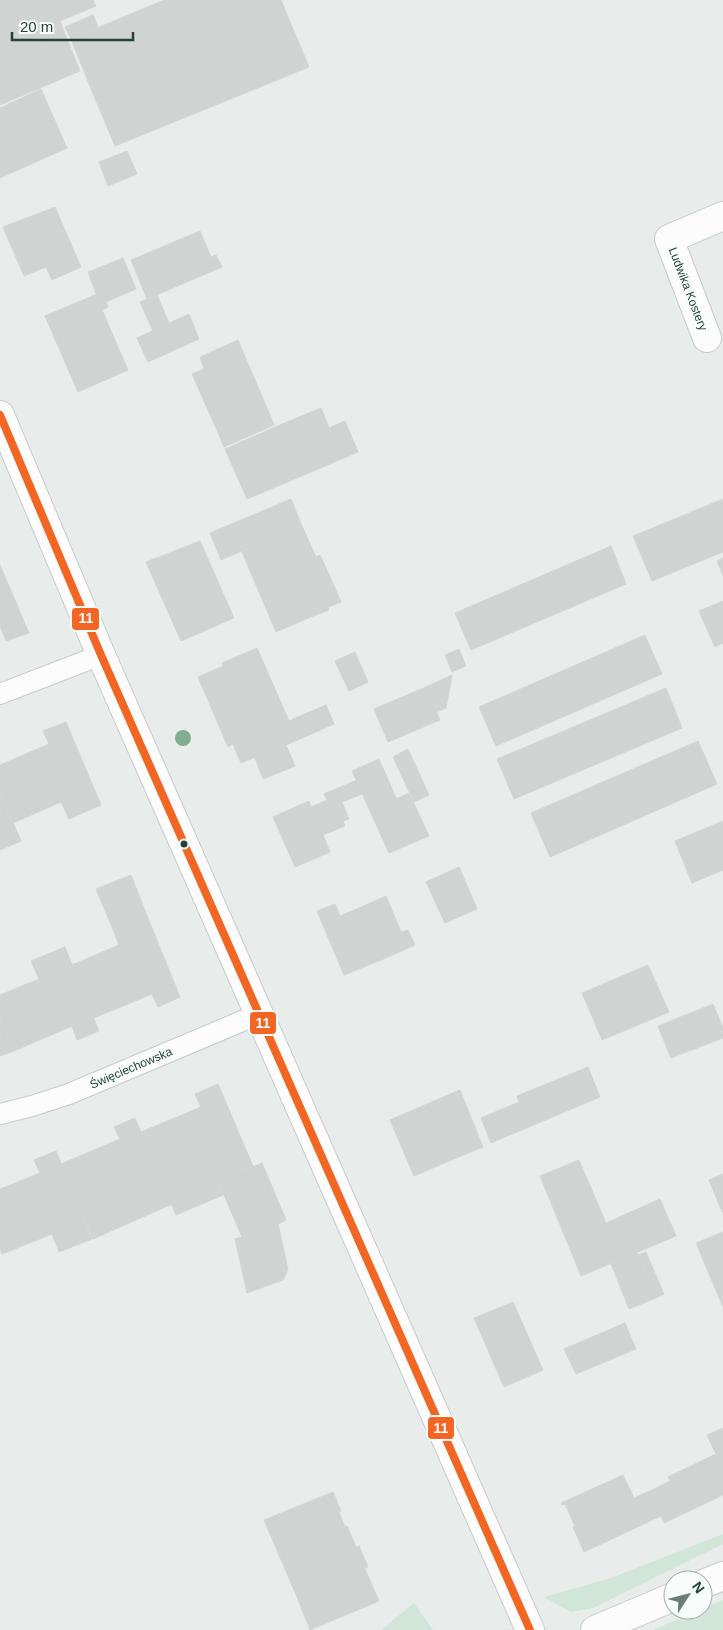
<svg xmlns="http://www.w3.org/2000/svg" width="723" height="1630" font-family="Arial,sans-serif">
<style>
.green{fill:#d1e6d8}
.building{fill:#cfd4d2;stroke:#d1d6d4}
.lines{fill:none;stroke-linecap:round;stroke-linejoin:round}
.lane-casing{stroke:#c5cac8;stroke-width:22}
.street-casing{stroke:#c5cac8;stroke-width:30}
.secondary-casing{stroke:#c3cbc8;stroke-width:30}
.lane{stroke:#fcfcfc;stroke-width:20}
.street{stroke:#fcfcfc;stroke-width:28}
.secondary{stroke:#fcfcfc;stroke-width:28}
.bus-1-casing{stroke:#f7fbf9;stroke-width:11}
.bus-1{stroke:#f26522;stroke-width:8}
.tree{fill:#81ae93}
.bus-dot{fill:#24423a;stroke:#f7fbf9;stroke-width:2}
.labels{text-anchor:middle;stroke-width:4;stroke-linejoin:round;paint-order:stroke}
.street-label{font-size:12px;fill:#24423a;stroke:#f7fbf9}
.line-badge{stroke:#f7fbf9;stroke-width:2}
.badge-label{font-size:14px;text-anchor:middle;font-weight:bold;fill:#fff}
</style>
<rect width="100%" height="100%" fill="#e8edeb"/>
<path class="green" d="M723,1534V1544L593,1608L571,1612L544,1597L611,1578Z
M723,1600V1630H653Z
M414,1603L433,1630H381Z"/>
<path class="building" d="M0,0H93L96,6L60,21L66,37L0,66Z
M164,0H281L288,17L94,96L71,39Z
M93,15L98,27L71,39L65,27Z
M288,17L309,67L115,146L94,96Z
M66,37L80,71L0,105V66Z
M41,89L67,148L0,178V108Z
M127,151L137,174L108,186L99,162Z
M55,207L81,267L52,280L46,267L24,276L3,227Z
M200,231L211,257L142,287L131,260Z
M216,255L222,267L147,299L142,287Z
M123,258L136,289L106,302L102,292L96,294L88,272Z
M102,292L108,307L102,310L128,370L78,392L45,316Z
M157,295L169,323L153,331L140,302Z
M189,314L199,339L148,362L137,338Z
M238,340L267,408L217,430L192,374L204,369L200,357Z
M267,408L274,425L224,447L217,430Z
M321,408L329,428L345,421L358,452L297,478L275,427Z
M275,427L297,478L247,499L225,449Z
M291,499L302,526L221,560L210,533Z
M723,499V552L652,581L633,536Z
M302,526L316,557L292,567L278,536Z
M278,536L313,616L276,632L242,552Z
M200,541L234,618L181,641L146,562Z
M611,546L626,584L471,650L455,613Z
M320,555L331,579L318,585L308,560Z
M723,558V576L717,561Z
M308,560L329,610L313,616L292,567Z
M0,565L29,633L6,641L0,626Z
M331,579L341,602L328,607L318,585Z
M723,601V643L715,647L699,611Z
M645,635L662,674L496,746L479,707Z
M257,648L289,721L277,726L286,745L241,763L233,744L228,747L198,677L223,666L222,663Z
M459,649L466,666L452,672L445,655Z
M355,652L368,682L349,691L335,661Z
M452,675L446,708L436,712L426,687Z
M426,687L440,720L388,742L374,709Z
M666,688L682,728L514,799L497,759Z
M326,705L334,724L286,745L277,726Z
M66,722L101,805L69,819L61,802L13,823L0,792V765L49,744L43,731Z
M698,741L717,784L550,857L531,813Z
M286,745L295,766L263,779L255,758Z
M408,749L429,795L414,802L393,757Z
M379,759L397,800L370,811L352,771Z
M357,780L362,794L342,802L349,819L343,821L345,826L323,835L330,852L295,867L273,817L309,801L311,807L327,800L324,794Z
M0,792L21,841L0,850Z
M409,793L429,836L389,853L370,811Z
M723,821V870L692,883L675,841Z
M459,867L477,909L445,923L426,882Z
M131,875L146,913L112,927L96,889Z
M386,896L401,932L408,930L415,945L386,958L370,921L365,924L359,908Z
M335,904L340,916L359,908L365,924L370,921L386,958L344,975L317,911Z
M146,913L180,997L158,1007L152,994L94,1018L72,965L119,945L112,927Z
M65,947L99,1031L77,1040L72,1026L14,1051L0,1018V995L39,979L31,961Z
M648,965L669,1012L602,1040L582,993Z
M713,1004L723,1028V1038L671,1058L658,1026Z
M0,1019L14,1051L0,1056Z
M588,1067L600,1097L491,1143L481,1118L519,1102L517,1096Z
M218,1084L253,1166L218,1181L210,1163L163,1183L141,1132L201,1107L195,1094Z
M460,1090L483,1147L461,1156L450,1130L453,1128L441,1098Z
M441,1098L453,1128L450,1130L461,1156L414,1176L390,1120Z
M135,1118L172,1204L93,1239L61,1164L120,1139L114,1127Z
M56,1151L92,1239L59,1252L52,1234L2,1254L0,1249V1189L40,1173L34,1160Z
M579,1160L606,1223L660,1199L676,1236L581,1276L540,1176Z
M210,1163L223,1195L176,1215L163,1183Z
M262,1163L286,1220L278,1224L288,1270L283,1280L247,1293L235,1239L242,1237L218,1181Z
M723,1174V1212H722L709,1180Z
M723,1232V1307L696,1243Z
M646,1252L664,1294L656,1298L638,1255Z
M637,1253L656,1298L629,1309L611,1264Z
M513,1302L543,1370L504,1387L474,1318Z
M625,1323L636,1349L576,1374L564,1349Z
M723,1428V1469L707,1435Z
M716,1454L723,1469V1495L664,1523L661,1516L663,1515L652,1490L670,1481L668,1477Z
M623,1475L634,1498L652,1490L663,1515L584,1552L573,1527L575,1526L565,1504L562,1505L561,1503Z
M333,1492L341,1511L339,1512L345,1527L347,1526L356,1547L359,1546L368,1567L297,1597L264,1520Z
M365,1569L379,1601L310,1630L297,1597Z"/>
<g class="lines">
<g class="lane-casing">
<path id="lane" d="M0,694L101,655
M0,1114L32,1106L69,1094L259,1014"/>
</g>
<g class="street-casing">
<path id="street" d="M707,338L669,239L723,216
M703,1584L723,1576
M595,1630L673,1597"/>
</g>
<g class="secondary-casing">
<path id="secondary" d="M0,415L101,655L530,1630"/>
</g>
<use href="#lane" class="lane"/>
<use href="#street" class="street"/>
<use href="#secondary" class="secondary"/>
<g class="bus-1-casing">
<path id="bus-1" d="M0,415L101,655L530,1630"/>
</g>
<use href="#bus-1" class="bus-1"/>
</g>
<circle class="tree" cx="183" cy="738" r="8"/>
<circle class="bus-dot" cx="184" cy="844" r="4.5"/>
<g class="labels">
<g class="street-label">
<text transform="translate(688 289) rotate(69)" y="4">Ludwika Kostery</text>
<text transform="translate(131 1068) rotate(-23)" y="4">Święciechowska</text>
</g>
</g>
<g class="line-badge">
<rect x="71" y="607" width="29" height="24" rx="5" fill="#f26522"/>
<rect x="249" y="1011" width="28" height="24" rx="5" fill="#f26522"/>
<rect x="427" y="1416" width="28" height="24" rx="5" fill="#f26522"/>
</g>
<g class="badge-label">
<text x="86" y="623">11</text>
<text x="263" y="1028">11</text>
<text x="441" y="1433">11</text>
</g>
<g transform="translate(688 1595) rotate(54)"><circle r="24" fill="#f7fbf9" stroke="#a3b1ad"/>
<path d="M0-4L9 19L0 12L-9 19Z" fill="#697e78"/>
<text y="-8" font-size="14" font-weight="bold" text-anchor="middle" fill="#24423a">N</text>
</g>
<path d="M12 32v8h121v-8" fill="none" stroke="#24423a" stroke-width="2.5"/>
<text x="20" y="32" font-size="15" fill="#24423a" stroke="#f7fbf9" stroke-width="4" paint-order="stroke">20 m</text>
</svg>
